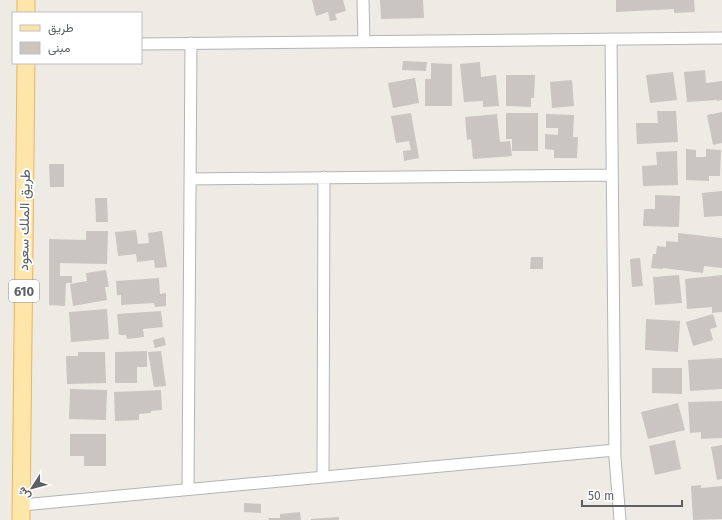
<svg xmlns="http://www.w3.org/2000/svg" width="722" height="520" font-family="'Fira Sans',Vazirmatn,sans-serif">
<style>
.building{fill:#cac5c1}
.lines{fill:none;stroke-linecap:round;stroke-linejoin:round}
.street-casing{stroke:#b1b5b8;stroke-width:13}
.primary-casing{stroke:#efb25b;stroke-width:19}
.street{stroke:#fff;stroke-width:11}
.primary{stroke:#fee5a9;stroke-width:17}
.labels{text-anchor:middle;stroke-width:4;stroke-linejoin:round;paint-order:stroke}
.shield{fill:#fff;stroke:#8d9092;stroke-width:1}
.shield-label{font-size:13px;font-weight:bold;fill:#5c6064}
.street-label{font-size:14px;fill:#5c6064;stroke:#fff}
</style>
<rect width="100%" height="100%" fill="#eeeae4"/>
<path class="building" d="M312,0H343L346,11L335,14L337,20L330,21L328,12L316,16Z
M380,0H423L424,18L381,19Z
M616,0H694L695,12L674,13V9L616,12Z
M403,61L427,62L426,71L402,70Z
M480,62L481,77L496,75L499,106L483,107V101L464,102L460,64Z
M431,63L452,64V106H425V79H431Z
M705,70L706,83L722,81V100L717,101V100L687,102L684,72Z
M673,72L677,100L650,103L646,75Z
M506,75H535L534,98H531V107L506,106Z
M415,78L419,103L393,108L388,83Z
M572,80L574,106L552,108L550,82Z
M657,111H676L678,142L637,144L636,123H658Z
M722,112V143L713,145L707,115Z
M411,113L419,158L404,161L403,151L411,150L409,141L396,143L391,116Z
M506,113H538V151H512V139H506Z
M497,114L500,142L510,141L512,156L473,159L471,139L467,140L465,117Z
M546,114L574,115L573,137H578L577,158H554V150L545,149V134L558,135V128H546Z
M686,149L696,150V157H706V149L721,150L720,176H709V181L686,180Z
M677,151L678,185L643,186L642,166L657,165L656,152Z
M49,164H64V187H50Z
M722,191V216L704,217L702,193Z
M655,195L680,196L679,227L643,226L644,209H655Z
M95,198H107L108,222H96Z
M136,230L138,244L149,243L148,233L162,231L167,267L155,268L154,260L137,262L136,254L118,256L115,232Z
M86,231H108L107,264L60,263V276H72V283H66L65,306L49,305V239L86,240Z
M678,233L722,238V268L704,266L703,273L663,268V269L651,268L653,254H656L657,246L666,247V241L678,242Z
M531,257H543V269H530Z
M640,258L643,286L632,287L630,259Z
M106,270L109,287H105L107,300L73,306L70,284L87,281L86,273Z
M679,275L682,303L655,305L653,277Z
M722,275V312L712,313V307L687,309L685,279Z
M159,278L160,294L166,293V306L155,307L154,303L121,305V295H117L116,281Z
M107,309L109,339L71,342L69,312Z
M161,311L163,327L143,329L144,337L127,339L126,335H119L117,314Z
M713,314L717,327L710,329L713,340L693,346L686,322Z
M646,319L680,321L678,352L645,350Z
M164,337L166,345L155,348L153,340Z
M147,351V367H137V383H115V352Z
M161,351L166,386L154,387L148,352Z
M78,352H105L106,383L67,384L66,356H78Z
M722,358V389L690,391L688,360Z
M652,368H682V394L652,393Z
M70,389L107,390L106,420L69,419Z
M161,390L162,410L151,411V413L139,414V420L115,421L114,392Z
M722,401V438L701,439V432L690,433L688,402Z
M678,403L685,430L648,439L641,412Z
M70,434H106V466H84V456H70Z
M675,440L681,469L655,475L649,446Z
M722,445V479L717,480L711,447Z
M701,485V488L722,486V519L693,520L691,486Z
M244,503L261,504V513L244,512Z
M300,512L301,520H269L268,518H280V514Z
M339,517V520H311V519Z"/>
<g class="lines">
<g class="street-casing">
<path id="street" d="M363,0L364,41
M611,39L615,458L620,520
M141,44L722,38
M190,179L612,175
M323,477L324,177
M188,489L191,43
M22,505L615,450"/>
</g>
<g class="primary-casing">
<path id="primary" d="M26,13V0
M21,520L26,63"/>
</g>
<use href="#street" class="street"/>
<use href="#primary" class="primary"/>
</g>
<g class="labels">
<rect class="shield" x="9" y="280" width="30" height="22" rx="3"/>
<g class="shield-label">
<text x="24" y="296">610</text>
</g>
<g class="street-label">
<text transform="translate(24 220) rotate(-89)" y="5">طريق الملك سعود</text>
</g>
</g>
<rect x="12" y="12" width="130" height="52" fill="#ffffff" stroke="#bebfc1"/>
<rect x="20" y="25" width="20" height="6" fill="#fee5a9" stroke="#bebfc1"/>
<text x="48" y="32" font-size="12" fill="#5c6064">طريق</text>
<rect x="20" y="42" width="20" height="12" fill="#cac5c1" stroke="#bebfc1"/>
<text x="48" y="52" font-size="12" fill="#5c6064">مبنى</text>
<g transform="translate(32 488) rotate(234)" stroke="#ffffff" stroke-width="3" paint-order="stroke">
<path d="M0-3L7 15L0 10L-7 15Z" fill="#5c6064"/>
<text y="-6" font-size="11" font-weight="bold" text-anchor="middle" fill="#5c6064">ش</text>
</g>
<path d="M582 500v6h100v-6" fill="none" stroke="#5c6064" stroke-width="2"/>
<text x="588" y="500" font-size="12" fill="#5c6064" stroke="#ffffff" stroke-width="3" paint-order="stroke">50 m</text>
</svg>
